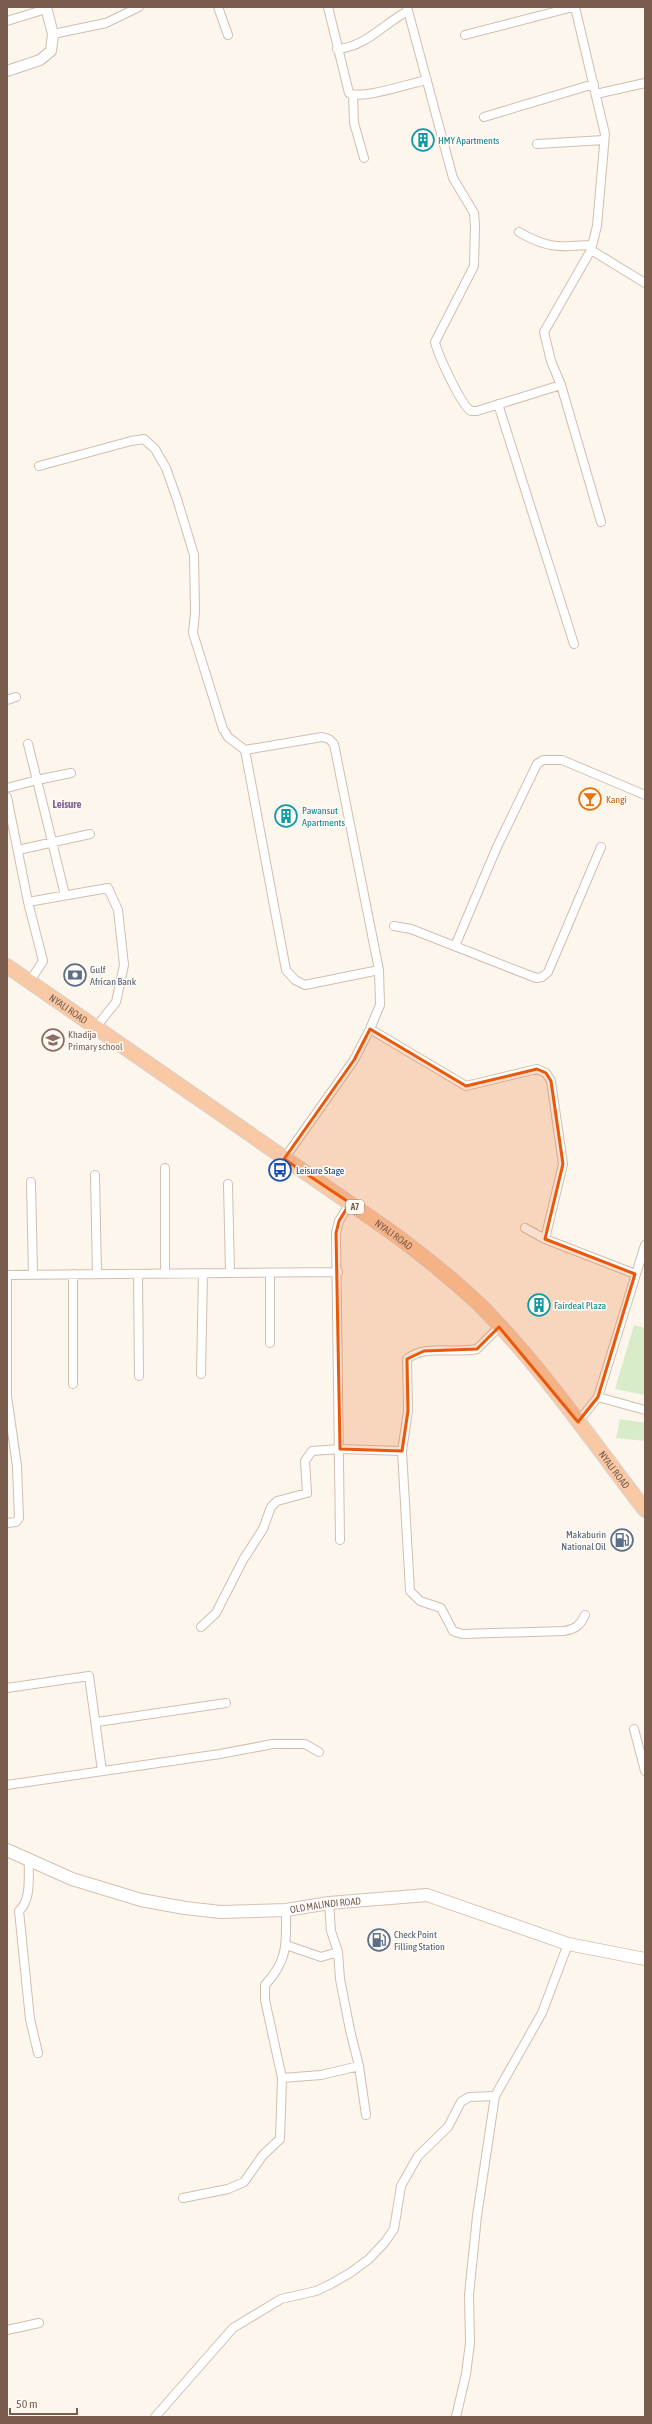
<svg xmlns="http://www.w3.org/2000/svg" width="652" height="2424" font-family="'Asap Condensed',sans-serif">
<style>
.green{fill:#d8ecc9}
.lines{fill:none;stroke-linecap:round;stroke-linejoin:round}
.minor-casing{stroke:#d1beb0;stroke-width:10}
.tertiary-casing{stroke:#d1beb0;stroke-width:12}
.secondary-casing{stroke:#d6c0b0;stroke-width:14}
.trunk-casing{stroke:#dad1cd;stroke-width:16}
.minor{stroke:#fff;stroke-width:8}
.tertiary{stroke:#fff;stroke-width:10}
.secondary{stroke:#fff;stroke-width:12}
.trunk{stroke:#f9c8a4;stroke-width:14}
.marked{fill:#e8590c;fill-opacity:0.2;stroke:#e8590c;stroke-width:3;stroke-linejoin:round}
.labels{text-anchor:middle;stroke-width:3.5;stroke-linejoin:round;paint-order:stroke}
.shield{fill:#fffaf3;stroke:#a28b7f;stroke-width:1}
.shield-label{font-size:9px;font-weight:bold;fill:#7a5c4d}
.culture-label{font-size:10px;fill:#0d838f;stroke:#fffaf3;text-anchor:start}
.food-label{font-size:10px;fill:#c56008;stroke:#fffaf3;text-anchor:start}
.service-label{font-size:10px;fill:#4e5e75;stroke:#fffaf3;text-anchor:start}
.street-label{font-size:10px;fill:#7a5c4d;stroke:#fffaf3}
.education-label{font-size:10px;fill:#785e54;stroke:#fffaf3;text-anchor:start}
.transit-label{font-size:10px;fill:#164399;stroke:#fffaf3;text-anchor:start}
.neighbourhood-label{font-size:11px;font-weight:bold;fill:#846695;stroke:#fffaf3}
</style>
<rect width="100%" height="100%" fill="#fdf6ec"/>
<path class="green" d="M634,1325L645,1328V1395L615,1389Z
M620,1419L645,1423V1441L616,1438Z"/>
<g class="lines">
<g class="minor-casing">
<path id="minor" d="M218,7L228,35
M328,7L349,93C363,100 410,83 427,80
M407,7L453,178L474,213L475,226L474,266L435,342C438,355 461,405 471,411H477L561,385
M575,7L605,134L597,226L591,250L544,332L551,361L561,385L601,522
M7,21L46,9
M53,34L106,23L139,7
M465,35L573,7
M337,49C366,47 384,23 408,11
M596,94L645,83
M353,95L354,123L364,158
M484,117L594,84
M537,144L604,140
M519,232C548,249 560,247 592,245
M591,250L645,283
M498,404L574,644
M39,466L131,441L144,439L155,449L166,468L177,499L194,555L195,612L193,633L223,729L228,737L245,750L286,970L295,980L305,985L379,970
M7,700L16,697
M245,750L322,737L329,739L334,744L379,970L380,1005L370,1029L354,1060L284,1159
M7,788L37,780L28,744
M7,797L28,902
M18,850L90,834
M65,895L37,780L71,773
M394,926L411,929L536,978L542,977L548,972L601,847
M455,946L497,847L537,764L543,760H562L645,795
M30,981L43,961L28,902L108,888L118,910L124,965L116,1002L97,1026
M370,1029L466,1086L537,1069L546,1073L551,1081L563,1164L545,1239
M165,1168V1273
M95,1175L97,1274
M31,1182L33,1274
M228,1184L230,1273
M525,1228L545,1239L635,1274
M73,1274V1384
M138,1274L139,1376
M499,1327L477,1349C455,1354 425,1344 407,1359L408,1411L402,1451L410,1591L420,1601L441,1608L453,1631L462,1634L564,1631C575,1629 580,1626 585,1615
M270,1343V1273
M201,1374L203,1273
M7,1395V1275L338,1272
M7,1396L17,1466L19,1518L16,1522L7,1523
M598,1397L645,1410
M578,1422L598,1397L645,1245
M340,1540L336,1233L339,1221L350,1203
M201,1627L216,1613L243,1560L263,1529L271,1507L277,1501L307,1493L305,1461L312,1451L340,1449L402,1451
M7,1688L89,1676L102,1771
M97,1722L226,1703
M634,1729L645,1771
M7,1785L220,1754L273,1744H305L319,1752
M29,1859C28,1876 32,1899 19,1911L30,2019L38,2053
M329,1903L331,1931L338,1952L340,1979L350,2030L359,2066L366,2115
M286,1910C286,1943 289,1959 265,1985V2000L282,2078L321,2075L359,2066
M286,1945L321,1957L338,1952
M183,2198L228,2189L244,2182L263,2155L280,2139L282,2078
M7,2330L39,2323
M155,2417L233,2328L281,2299L316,2291L329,2285L350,2273L369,2259L385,2242L394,2229L401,2186L418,2156L448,2127L461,2102L469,2097L495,2096
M456,2417L466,2374L470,2343L469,2295L477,2216L495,2096L542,2013L568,1944"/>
</g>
<g class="tertiary-casing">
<path id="tertiary" d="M7,71L40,60L51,51L53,34L46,7"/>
</g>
<g class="secondary-casing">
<g id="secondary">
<path id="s1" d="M7,1850L72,1879L141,1900L185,1908L221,1912L286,1910L329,1903L427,1895L568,1944L645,1959"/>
</g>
</g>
<g class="trunk-casing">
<g id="trunk">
<path id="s2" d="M7,966L387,1229C419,1252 450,1277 479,1304C541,1366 592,1441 645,1510"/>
</g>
</g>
<use href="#minor" class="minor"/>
<use href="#tertiary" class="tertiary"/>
<use href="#secondary" class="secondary"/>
<use href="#trunk" class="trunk"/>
</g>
<path class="marked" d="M370,1029L466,1086L537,1069L546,1073L551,1081L563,1164L545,1239L635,1274L598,1397L578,1422L499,1327L477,1349L424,1351L407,1359L408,1411L402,1451L340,1449L336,1233L339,1221L350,1203L284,1159L354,1060Z"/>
<defs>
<g id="building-ring" transform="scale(1.15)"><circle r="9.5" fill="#fffaf3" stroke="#0f9aa8" stroke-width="1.5"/><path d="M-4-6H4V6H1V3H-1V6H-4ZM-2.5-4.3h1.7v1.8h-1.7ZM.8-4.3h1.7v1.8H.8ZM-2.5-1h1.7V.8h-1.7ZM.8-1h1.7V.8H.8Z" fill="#0f9aa8"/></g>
<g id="bar-ring" transform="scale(1.15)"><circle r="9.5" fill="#fffaf3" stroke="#e8710a" stroke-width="1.5"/><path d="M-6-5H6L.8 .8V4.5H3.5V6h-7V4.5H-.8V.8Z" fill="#e8710a"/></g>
<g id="bank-ring" transform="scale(1.15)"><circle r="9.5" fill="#fffaf3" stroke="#5c6f8a" stroke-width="1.5"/><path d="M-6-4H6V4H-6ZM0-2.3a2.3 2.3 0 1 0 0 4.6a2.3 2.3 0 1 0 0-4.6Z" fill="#5c6f8a"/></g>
<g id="school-ring" transform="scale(1.15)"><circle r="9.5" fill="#fffaf3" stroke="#8d6e63" stroke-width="1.5"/><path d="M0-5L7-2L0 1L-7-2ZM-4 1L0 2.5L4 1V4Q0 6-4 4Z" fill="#8d6e63"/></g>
<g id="bus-ring" transform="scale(1.15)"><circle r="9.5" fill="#fffaf3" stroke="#1a4fb4" stroke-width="1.5"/><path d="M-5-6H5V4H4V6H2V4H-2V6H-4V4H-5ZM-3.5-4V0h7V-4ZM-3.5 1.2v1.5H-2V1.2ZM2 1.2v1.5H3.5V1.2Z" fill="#1a4fb4"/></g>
<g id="fuel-ring" transform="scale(1.15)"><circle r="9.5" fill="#fffaf3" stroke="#5c6f8a" stroke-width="1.5"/><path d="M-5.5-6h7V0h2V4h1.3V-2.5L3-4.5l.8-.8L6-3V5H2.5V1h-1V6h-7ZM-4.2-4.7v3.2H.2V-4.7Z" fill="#5c6f8a"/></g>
</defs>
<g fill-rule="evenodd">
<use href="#building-ring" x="423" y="140"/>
<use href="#bar-ring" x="590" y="799"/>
<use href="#building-ring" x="286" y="816"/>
<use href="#bank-ring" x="75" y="975"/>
<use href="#school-ring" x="53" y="1040"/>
<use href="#bus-ring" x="280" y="1170"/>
<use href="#building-ring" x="539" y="1305"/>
<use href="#fuel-ring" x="622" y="1540"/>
<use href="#fuel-ring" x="379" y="1940"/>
</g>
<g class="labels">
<rect class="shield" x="346" y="1200" width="18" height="14" rx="3"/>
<g class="shield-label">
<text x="355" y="1210">A7</text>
</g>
<g class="culture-label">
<text x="438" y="144">HMY Apartments</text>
<text x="302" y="814">Pawansut<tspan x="302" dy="12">Apartments</tspan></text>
<text x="554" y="1309">Fairdeal Plaza</text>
</g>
<g class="food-label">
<text x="606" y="803">Kangi</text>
</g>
<g class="service-label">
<text x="90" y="973">Gulf<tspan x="90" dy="12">African Bank</tspan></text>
<text x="606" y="1538" text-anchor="end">Makaburin<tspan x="606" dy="12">National Oil</tspan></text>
<text x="394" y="1938">Check Point<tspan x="394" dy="12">Filling Station</tspan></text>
</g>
<g class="street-label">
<text dy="4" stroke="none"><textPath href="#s2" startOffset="75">NYALI ROAD</textPath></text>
<text dy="4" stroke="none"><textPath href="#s2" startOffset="471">NYALI ROAD</textPath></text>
<text dy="4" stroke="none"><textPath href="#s2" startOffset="795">NYALI ROAD</textPath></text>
<text dy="4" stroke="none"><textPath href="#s1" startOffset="329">OLD MALINDI ROAD</textPath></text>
</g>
<g class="education-label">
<text x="68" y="1038">Khadija<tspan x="68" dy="12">Primary school</tspan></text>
</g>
<g class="transit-label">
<text x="296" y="1174">Leisure Stage</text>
</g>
<g class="neighbourhood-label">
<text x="67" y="808">Leisure</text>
</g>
</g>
<rect width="652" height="2424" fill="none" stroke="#7a5c4d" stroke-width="16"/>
<path d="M10 2408v6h67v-6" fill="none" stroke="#7a5c4d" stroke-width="2"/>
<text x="16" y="2408" font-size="12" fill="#7a5c4d" stroke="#fffaf3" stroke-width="3" paint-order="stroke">50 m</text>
</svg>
